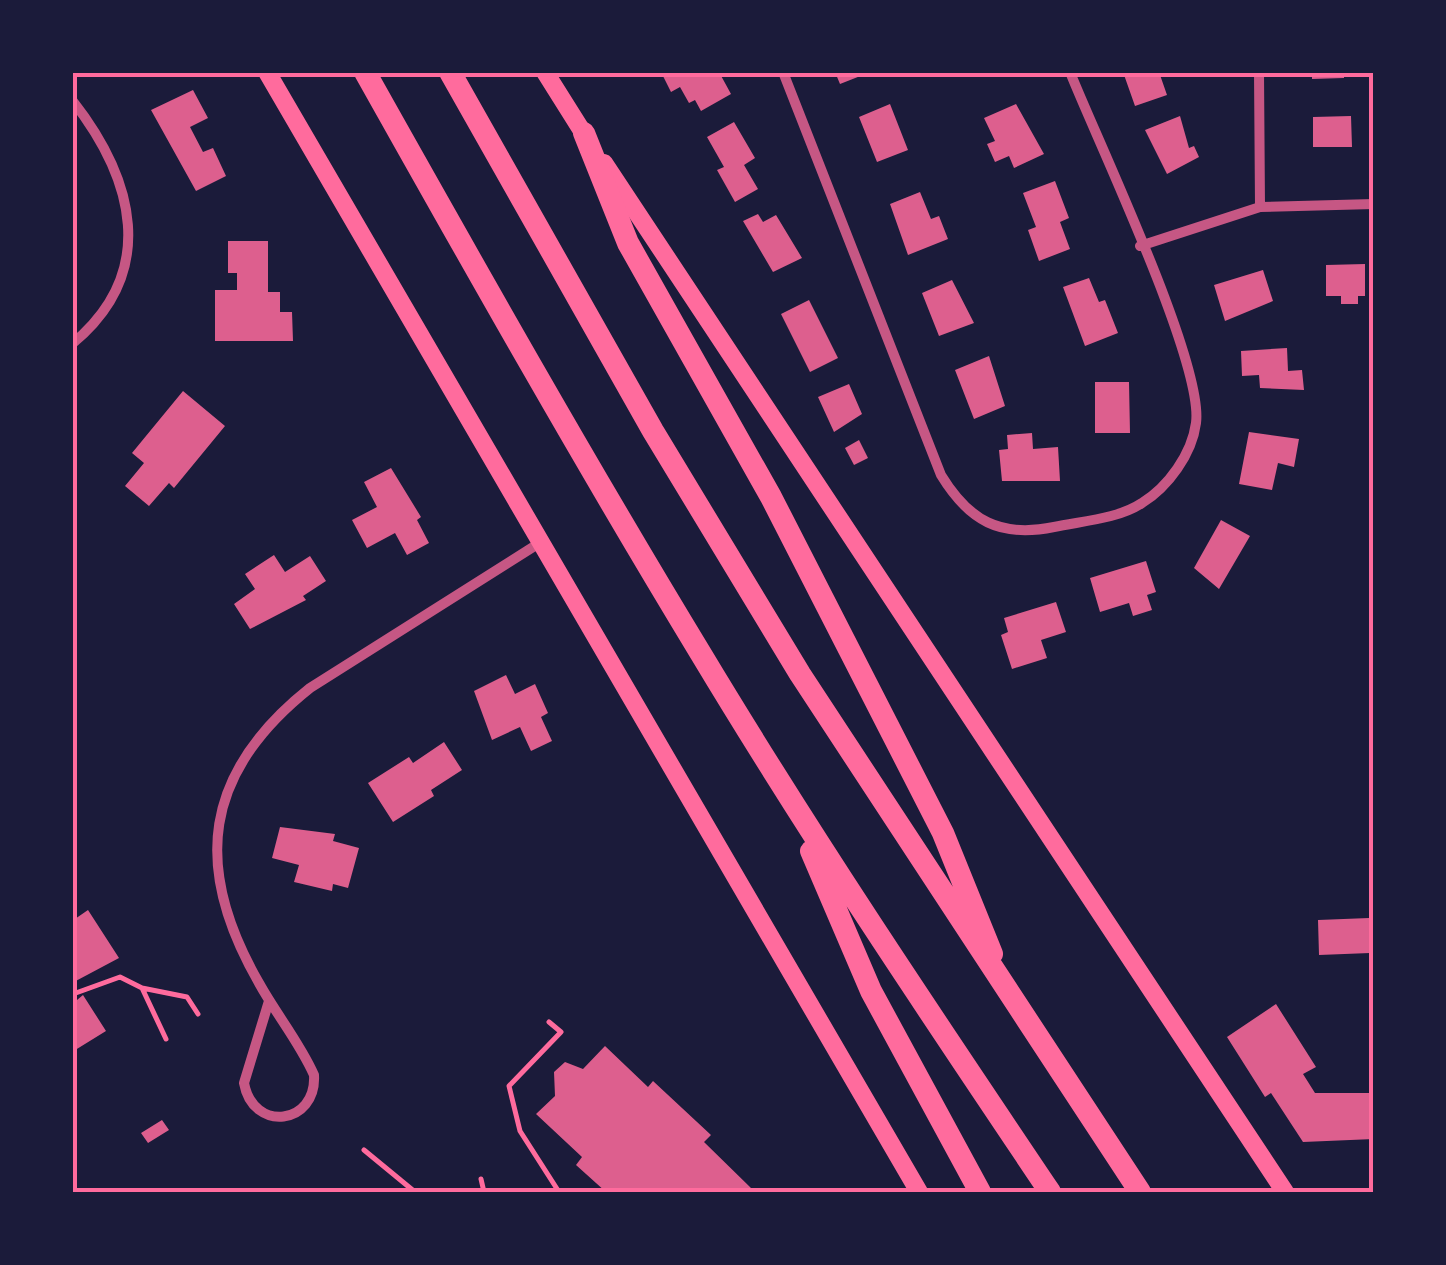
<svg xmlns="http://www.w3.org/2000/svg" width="1446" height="1265" font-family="'Nunito Sans',sans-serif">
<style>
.building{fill:#dd5f8e}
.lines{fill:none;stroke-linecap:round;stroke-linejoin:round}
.path{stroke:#ff6b9d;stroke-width:5}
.minor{stroke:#c65784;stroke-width:10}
.secondary{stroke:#ff6b9d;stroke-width:18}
.motorway{stroke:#ff6b9d;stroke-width:22}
.neatline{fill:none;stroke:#ff6b9d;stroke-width:4}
</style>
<rect width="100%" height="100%" fill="#1b1b3a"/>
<path class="building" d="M661,72H719L731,94L701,111L695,100L689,103L680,87L671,92Z
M835,72H868V73L840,84Z
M1123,72H1159L1167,95L1135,106Z
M1312,72H1344V78L1312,79Z
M193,90L208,118L190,127L203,152L213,148L226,176L196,191L151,110Z
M890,104L908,150L877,162L859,117Z
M1016,104L1044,154L1014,168L1009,156L995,162L987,144L995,141L984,118Z
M1180,116L1189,148L1194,146L1199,157L1167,174L1145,130Z
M1351,116L1352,147H1313V117Z
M734,122L755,158L744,165L758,189L735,202L717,170L724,167L707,137Z
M1055,181L1069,218L1060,222L1070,249L1039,261L1028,230L1036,227L1023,193Z
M920,192L931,219L939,216L948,239L908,255L890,204Z
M758,214L763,222L776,215L802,258L773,272L743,221Z
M228,241H268V292H280V312H292L293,341H215V290H237V273H228Z
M1365,264V296H1358V304H1341V296H1326V265Z
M1263,270L1273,301L1225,321L1214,285Z
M1089,278L1099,302L1105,300L1118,333L1085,346L1063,287Z
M952,280L974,323L939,336L922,293Z
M809,300L838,358L810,372L781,314Z
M1287,348L1288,371L1302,370L1304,390L1260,388L1259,375L1242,376L1241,351Z
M989,356L1005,406L974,419L955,370Z
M1095,382H1129L1130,433H1095Z
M849,384L862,414L834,432L818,397Z
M183,391L225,426L174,488L169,483L149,506L125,486L144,463L132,453Z
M1249,432L1299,439L1294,467L1278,463L1272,490L1239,484Z
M1032,433L1033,449L1058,447L1060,481H1002L999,450L1008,449L1007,435Z
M859,440L868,458L854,465L845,448Z
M391,468L421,517L417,520L429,543L407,555L395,533L367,548L352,520L377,507L364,482Z
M1221,520L1250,536L1219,589L1194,568Z
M274,555L285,572L310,556L326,581L303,596L306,600L250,629L234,604L255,589L245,574Z
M1146,561L1156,592L1147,595L1152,610L1133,616L1129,603L1100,612L1090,578Z
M1056,602L1066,632L1041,640L1047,658L1012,669L1001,635L1008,632L1004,618Z
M506,675L515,694L535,684L548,713L541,717L552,741L531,751L520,727L492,740L474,691Z
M444,742L462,770L431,790L434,796L393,822L368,783L409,757L413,763Z
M280,827L335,834L333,841L359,848L348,888L333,884L332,891L294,882L299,865L272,858Z
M88,910L119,958L72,983V921Z
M1369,918L1370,953L1319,955L1318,920Z
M72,993L77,1000L83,995L106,1031L72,1052Z
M1276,1004L1316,1067L1303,1074L1315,1093H1374V1139L1303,1142L1271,1093L1265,1097L1227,1037Z
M605,1046L648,1087L653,1081L711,1135L704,1142L751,1188L747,1192H606L576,1165L582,1157L536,1114L555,1096L554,1072L565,1062L583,1069Z
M162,1120L169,1130L148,1143L141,1133Z"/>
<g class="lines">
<path class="path" d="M142,988L166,1039
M73,994L120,977L142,988L187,997L198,1014
M549,1022L561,1032L509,1086L520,1131L559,1192
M364,1150L415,1192
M481,1179L484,1192"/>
<path class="minor" d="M783,72L941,475C969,521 1000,538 1054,527C1082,521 1118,519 1142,503C1168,487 1192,454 1196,423C1204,363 1097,140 1070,72
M1259,72L1260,207
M72,100C134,179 159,272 72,344
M1140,246L1260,207L1374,204
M269,1001L244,1083C253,1133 317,1125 314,1075C300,1043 276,1014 259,983C192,867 203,773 310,688L541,542"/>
<path class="secondary" d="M267,72L919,1192
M545,72L589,142
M604,163L1285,1192"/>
<path class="motorway" d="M365,72C475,268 585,463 701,654C811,837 931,1015 1050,1192
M450,72L653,431L800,674L1140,1192
M584,133L628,243L771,497L943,833L992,954
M811,851L871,991L980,1192"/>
</g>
<rect width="1446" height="1265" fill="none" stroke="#1b1b3a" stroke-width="150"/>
<rect x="75" y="75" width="1296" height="1115" class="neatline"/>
</svg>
